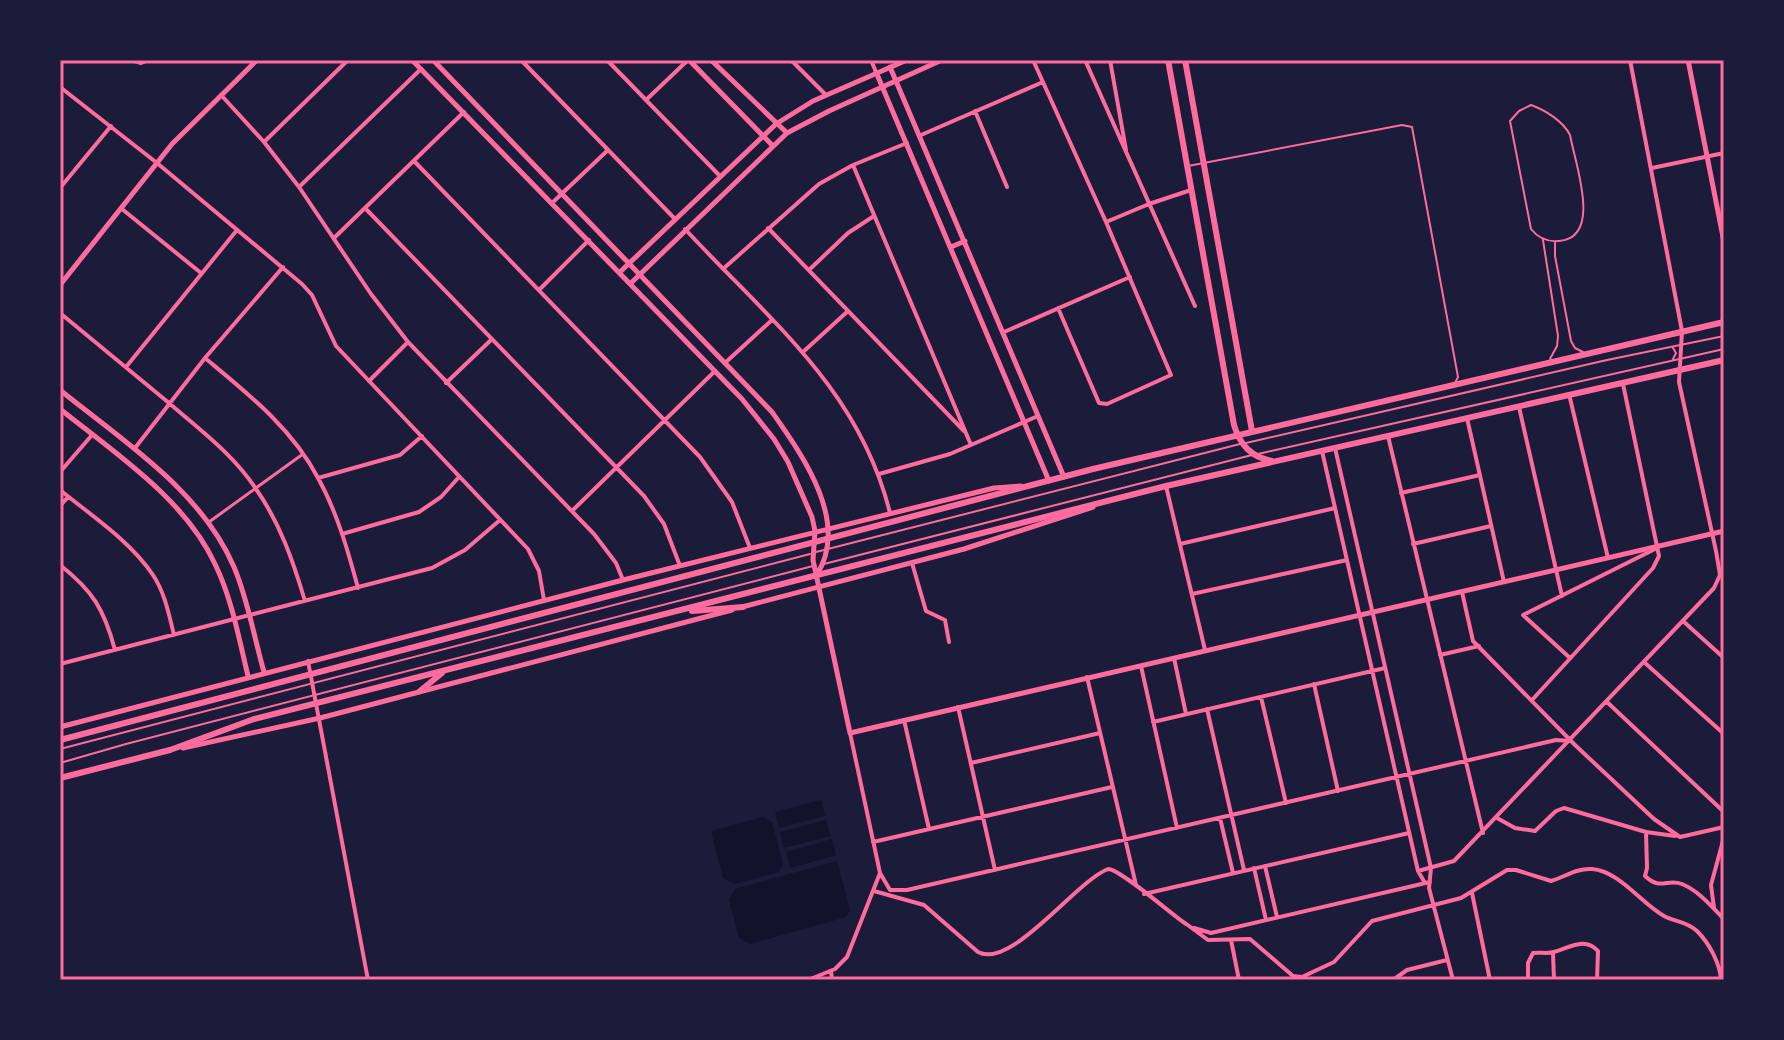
<svg xmlns="http://www.w3.org/2000/svg" width="1784" height="1040" font-family="'Fira Sans Condensed',sans-serif">
<style>
.water{fill:#12122b}
.lines{fill:none;stroke-linecap:round;stroke-linejoin:round}
.service{stroke:#ff6b9d;stroke-width:2}
.pedestrian{stroke:#ff6b9d;stroke-width:3}
.minor{stroke:#ff6b9d;stroke-width:4}
.tertiary{stroke:#ff6b9d;stroke-width:5}
.primary{stroke:#ff6b9d;stroke-width:6}
.neatline{fill:none;stroke:#ff6b9d;stroke-width:3}
</style>
<rect width="100%" height="100%" fill="#1b1b3a"/>
<path class="water" d="M821,800L825,816L779,828L775,812Z
M763,817L772,822L783,864L779,872L734,884L723,878L711,831Z
M826,820L831,836L784,848L780,832Z
M832,839L836,855L790,868L786,852Z
M837,861L850,910L846,917L750,944L739,938L729,900L735,889Z"/>
<g class="lines">
<path class="service" d="M1531,105C1545,110 1563,121 1570,135C1575,163 1603,238 1559,241C1547,242 1538,238 1531,229L1510,121L1519,111Z
M1188,166L1402,125L1412,127L1458,377L1455,383
M1543,240L1558,336L1557,346L1550,359
M1555,242V256L1571,341L1575,348L1583,352
M1673,359L1676,353L1673,348
M1246,443L1607,360L1724,336
M1258,454L1724,349
M816,552L1240,444
M824,564L1252,455
M60,749L810,554
M60,763L126,744L813,566"/>
<path class="pedestrian" d="M209,522L303,454"/>
<path class="minor" d="M132,60L141,63L149,60
M521,60L674,218
M607,60L719,175
M791,60L826,95
M871,60L876,72
M1033,60L1106,222L1171,375L1107,404L1099,403L1058,308
M1085,60L1195,306
M1110,60L1126,150
M60,87L157,163L302,284L312,295L336,346L528,549L539,571L544,600
M221,95L264,142L299,187L371,294L408,342L594,534L616,563L623,580
M646,100L688,60
M975,111L1007,187
M921,135L1043,82
M264,142L348,60
M414,161L700,457L732,502L750,548
M853,165L971,445
M1652,168L1724,153
M299,187L421,69
M60,188L111,126
M552,203L608,150
M365,208L644,496L664,524L680,566
M122,209L201,273
M1106,222L1149,204L1191,190
M768,228L964,431
M685,229C768,319 859,388 890,513
M334,238L464,112
M723,269L819,184L853,165L907,143
M809,270L848,233L874,216
M540,289L589,240
M60,313C96,343 133,373 169,403C200,430 233,454 256,489C280,523 293,561 305,601
M1004,332L1130,277
M803,352L848,311
M205,358C247,393 292,428 318,478C337,512 348,551 358,588
M726,362L772,320
M126,367L237,230
M369,381L408,342
M446,383L492,339
M1569,394L1608,558
M1519,407L1562,596
M1467,418L1504,582
M1388,436L1483,833
M135,448L205,358L283,267
M1335,448L1431,868L1429,888L1453,980
M1322,451L1418,871L1425,883
M60,472L92,435
M879,474L950,454L1038,416
M318,478L400,455L422,436
M1166,486L1205,650
M60,490C92,516 130,541 153,575C165,593 169,615 174,635
M1401,493L1480,475
M60,506L68,497
M572,511L715,371
M342,534L419,512L441,497L459,477
M1180,544L1335,508
M1413,544L1491,526
M912,563L926,611L945,620L949,642
M60,565C93,591 104,609 115,650
M1462,592L1473,641L1575,745L1654,819L1680,837L1724,827
M1192,594L1347,560
M1683,621L1724,658
M1440,655L1479,646
M1174,658L1186,714
M1570,658L1523,615L1657,548
M308,661L368,980
M1644,662L1724,734
M60,664L432,568L465,550L500,520
M1141,666L1177,828
M1087,677L1136,885
M1314,684L1338,791
M1261,697L1286,803
M1532,700L1653,568L1659,556L1623,384
M1607,702L1724,812
M958,707L995,870
M1207,709L1244,870
M904,720L929,829
M1153,722L1385,668
M971,763L1100,733
M1220,818L1233,873
M1497,818L1515,828L1535,831L1556,811L1564,808L1646,832L1675,836
M1646,832L1647,868L1645,876C1661,891 1667,878 1682,884C1699,891 1712,907 1724,919
M873,842L1112,787
M1265,866L1277,917
M1254,868L1266,920
M1418,871L1454,861L1714,588L1720,575L1716,551L1679,382L1682,331L1630,60
M880,873L890,890H907L1556,740L1570,741
M874,891L924,905L978,952C1011,970 1075,882 1108,869C1120,869 1171,914 1186,924
M1472,893L1490,980
M1144,894L1409,833
M1714,908L1711,885L1724,837
M1185,923L1208,940L1250,939L1293,976L1302,977L1334,962L1372,921L1461,898L1507,870H1516L1551,881C1565,877 1576,868 1592,869C1619,871 1641,903 1664,916C1675,922 1686,921 1697,931C1709,943 1720,963 1721,980
M1194,928L1211,933L1430,882
M1231,940L1239,980
M1553,953L1554,980
M831,971L832,980
M808,980L835,969L847,957L880,873L850,733
M1393,980L1407,970L1447,960
M1528,980V963L1533,953C1540,952 1547,954 1554,952C1569,948 1585,936 1598,951L1597,980"/>
<path class="tertiary" d="M412,60L742,399L774,439L788,462L812,517L815,531L813,560L850,733L1724,531
M433,60L772,412C803,456 851,523 816,576
M689,60L772,145
M711,60L787,133
M1688,60L1724,242
M890,67L1064,477
M876,72L1049,481
M951,247L965,241
M620,272L776,124L813,101L907,60
M631,283L787,133L829,111L942,60
M60,285L172,144L257,60
M60,390C123,441 201,490 234,567C248,600 254,637 264,672
M60,409C115,453 185,499 215,564C232,599 239,639 248,676
M742,607L964,549L1093,507
M60,727L623,580L994,488L1021,486
M183,748L320,718L732,610"/>
<path class="primary" d="M1168,60L1234,425C1240,445 1251,457 1272,461
M1185,60L1252,431
M692,611L743,607
M420,691L442,673
M60,740L1093,469L1724,322
M60,778L170,750L254,719L1166,486L1724,360"/>
</g>
<rect width="1784" height="1040" fill="none" stroke="#1b1b3a" stroke-width="124"/>
<rect x="62" y="62" width="1660" height="916" class="neatline"/>
</svg>
